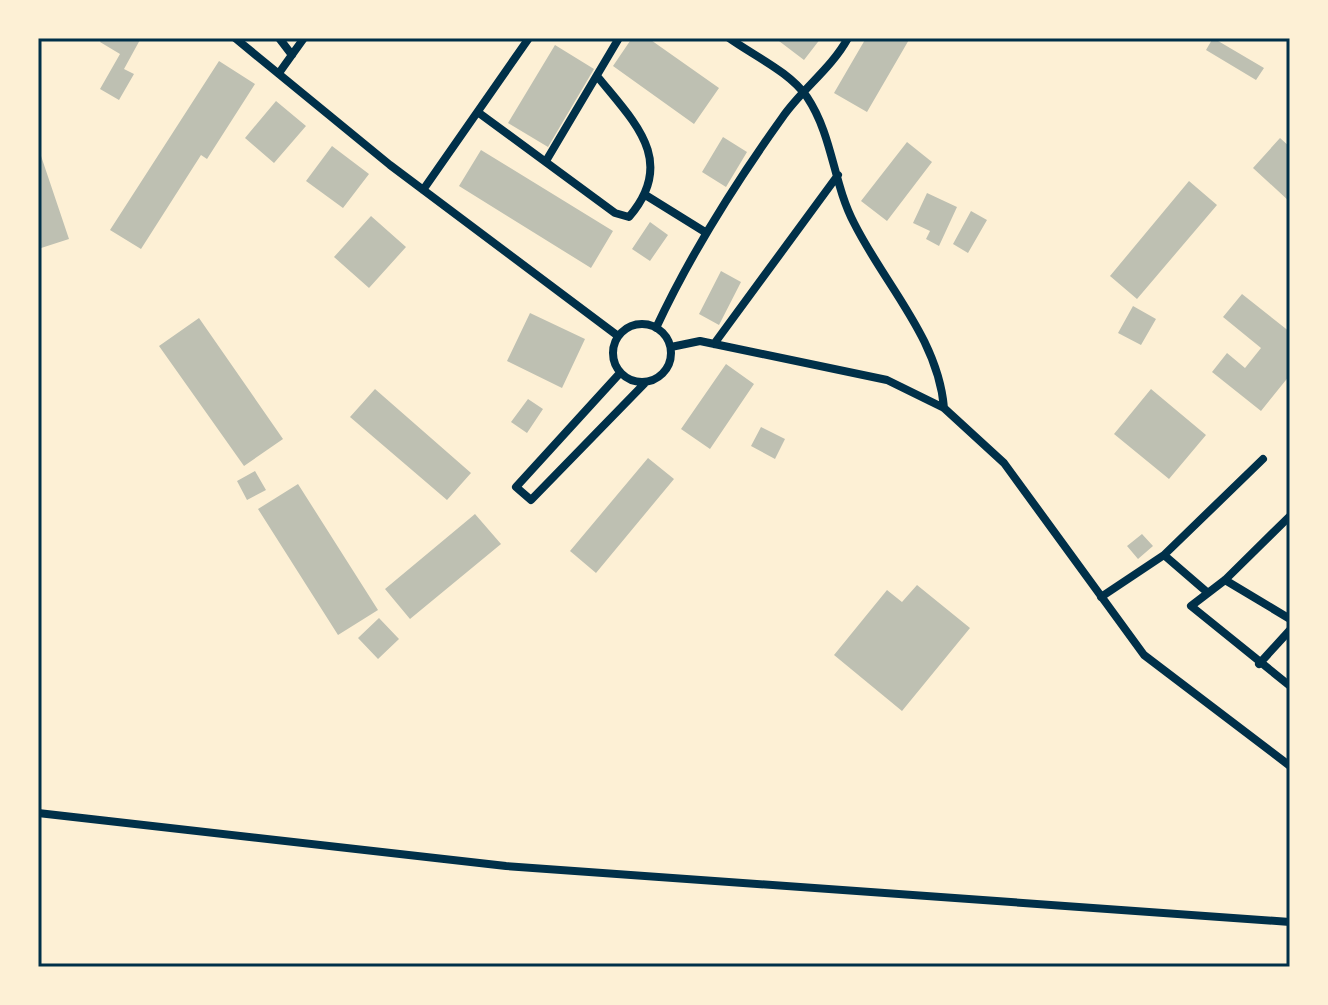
<svg xmlns="http://www.w3.org/2000/svg" width="1328" height="1005" font-family="'Space Grotesk',sans-serif">
<style>
.building{fill:#bec0b2}
.lines{fill:none;stroke-linecap:round;stroke-linejoin:round}
.minor{stroke:#003049;stroke-width:8}
.neatline{fill:none;stroke:#003049;stroke-width:3}
</style>
<rect width="100%" height="100%" fill="#fdf0d5"/>
<path class="building" d="M102,38H141L124,69L134,74L119,100L100,89L120,54L100,42Z
M632,38H648L719,88L694,124L613,66Z
M775,38H821L804,60Z
M866,38H910L867,112L834,93Z
M1213,38L1264,68L1256,80L1206,50Z
M555,45L594,69L548,147L508,123Z
M219,61L255,84L207,159L201,155L141,249L110,230Z
M276,101L306,126L274,163L245,138Z
M723,137L747,152L726,187L702,172Z
M1280,138L1290,147V202L1253,168Z
M907,142L932,162L887,221L861,201Z
M332,146L369,174L343,208L306,181Z
M38,147L69,239L38,249Z
M481,150L613,231L591,268L459,186Z
M1189,181L1217,205L1137,299L1110,276Z
M927,193L957,207L939,246L926,239L930,231L913,223Z
M971,211L987,220L968,253L953,244Z
M371,216L406,247L369,288L334,257Z
M650,222L668,235L650,261L632,249Z
M721,271L741,282L719,325L699,314Z
M1242,294L1290,332V375L1261,411L1212,372L1227,353L1245,368L1261,348L1223,317Z
M1133,306L1156,319L1141,345L1118,333Z
M530,313L585,339L562,388L507,361Z
M199,318L283,439L244,466L159,346Z
M726,364L754,384L710,449L681,429Z
M375,389L471,473L447,500L350,417Z
M1151,389L1206,435L1169,479L1114,434Z
M528,399L543,409L527,433L511,422Z
M761,427L785,439L775,459L751,446Z
M648,458L674,479L596,573L570,551Z
M255,471L266,490L247,500L237,481Z
M298,484L378,610L338,635L258,509Z
M475,514L501,544L410,619L385,589Z
M1142,534L1153,546L1138,559L1127,546Z
M917,585L970,628L902,711L834,655L887,590L902,602Z
M379,618L399,639L378,659L358,638Z"/>
<g class="lines">
<path class="minor" d="M235,38L390,165L618,336
M279,38L292,55
M729,38C754,56 790,72 807,97C833,136 833,183 854,223C885,285 938,338 944,408
M279,73L304,38
M479,113L615,213L629,217C677,161 635,123 597,76
M546,161L619,38
M423,190L529,38
M647,196L705,232
M613 353a29 29 0 1 1 58 0a29 29 0 1 1-58 0Z
M656,328C691,253 734,185 782,118C802,89 831,69 848,38
M714,344L838,175
M671,347L700,341L887,380L944,408L1004,463L1144,655L1290,766
M620,373L516,487L531,500L646,382
M1290,516L1225,580L1191,606L1290,686
M1164,555L1208,593
M1225,580L1290,619
M1101,597L1164,555L1263,459
M1259,664L1290,630
M38,813L506,866L1290,922"/>
</g>
<rect width="1328" height="1005" fill="none" stroke="#fdf0d5" stroke-width="80"/>
<rect x="40" y="40" width="1248" height="925" class="neatline"/>
</svg>
